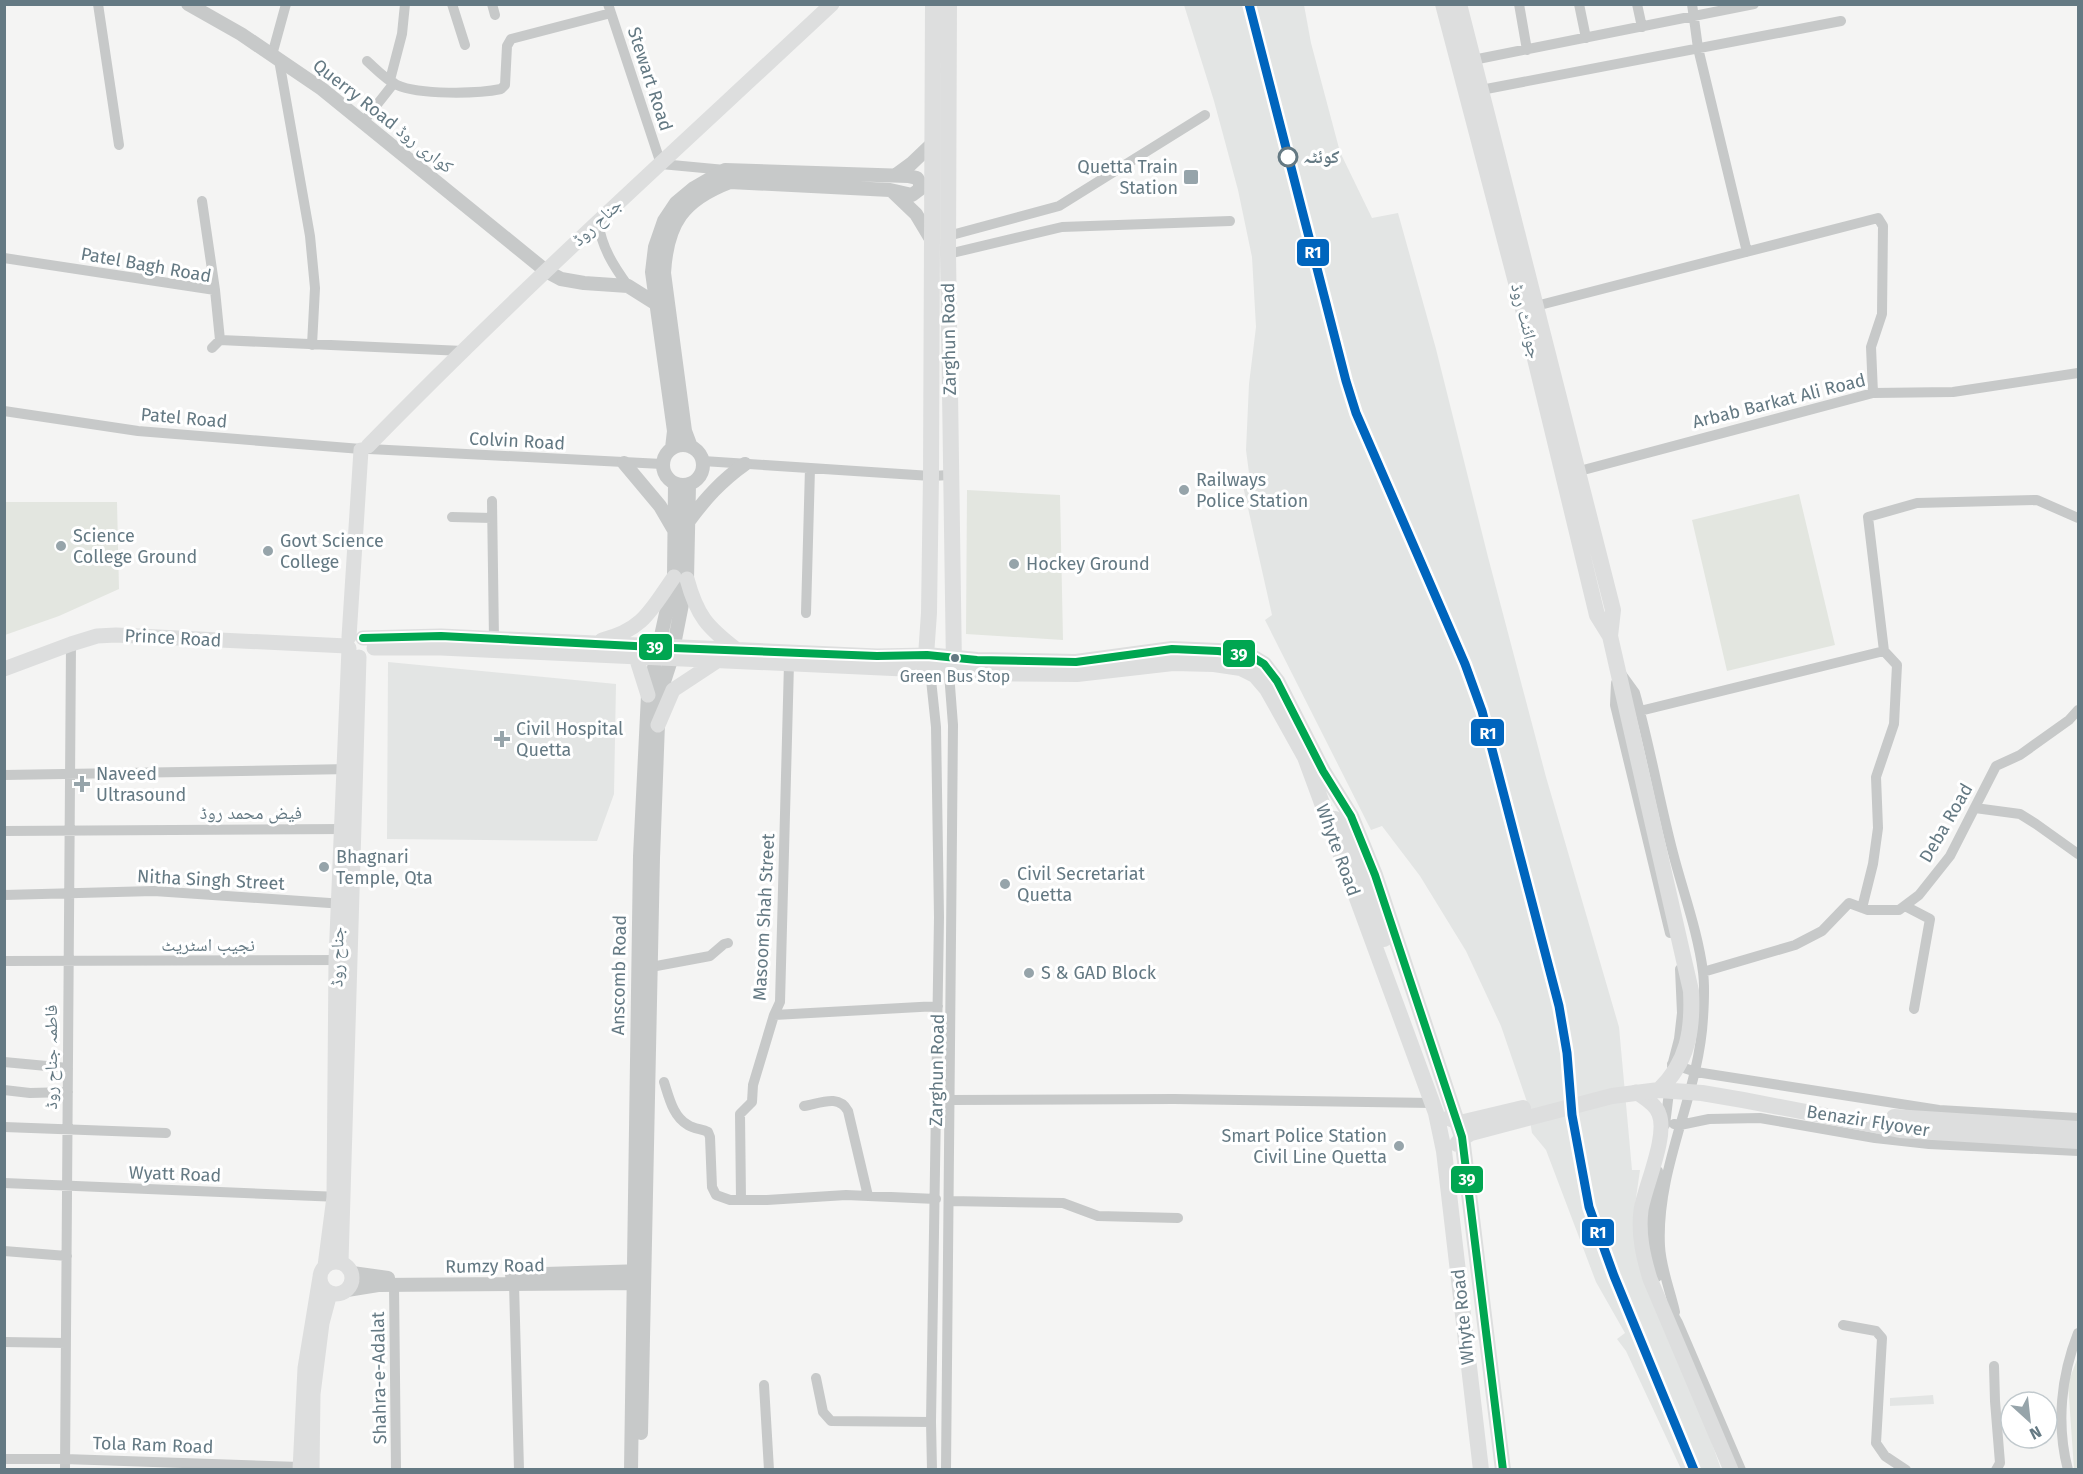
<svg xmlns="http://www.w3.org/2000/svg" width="2083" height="1474" font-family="'Fira Sans','Noto Naskh Arabic',sans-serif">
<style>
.built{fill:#e3e5e4}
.pitch{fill:#e3e6e0}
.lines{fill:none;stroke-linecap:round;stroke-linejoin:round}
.minor{stroke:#c7c9c9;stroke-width:10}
.tertiary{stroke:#c7c9c9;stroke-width:14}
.secondary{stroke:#dddede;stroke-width:15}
.primary{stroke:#dddede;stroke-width:16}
.bus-1-casing{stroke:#fff;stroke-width:12}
.bus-1{stroke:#00a651;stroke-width:8}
.rail-1-casing{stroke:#fff;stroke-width:14}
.rail-1{stroke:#0065bd;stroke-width:9}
.stop-dot{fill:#fff;stroke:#647983;stroke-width:3}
.poi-dot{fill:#96a4aa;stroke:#fff;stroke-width:2}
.bus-dot{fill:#647983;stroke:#fff;stroke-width:2}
.labels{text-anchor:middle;stroke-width:6;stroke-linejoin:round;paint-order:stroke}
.bus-label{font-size:16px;fill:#647983;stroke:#fff}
.street-label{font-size:18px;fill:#647983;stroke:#fff}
.stop-label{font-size:18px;font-weight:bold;fill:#647983;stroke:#fff;text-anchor:start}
.poi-label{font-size:18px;fill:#647983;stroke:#fff;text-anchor:start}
.line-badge{stroke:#fff;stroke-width:2}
.badge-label{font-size:16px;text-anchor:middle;font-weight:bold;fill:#fff}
</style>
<rect width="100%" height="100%" fill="#f4f4f3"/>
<path class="built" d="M1184,5H1304L1311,43L1340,152L1372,218L1398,213L1436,349L1488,557L1546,777L1619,1027L1632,1170H1640L1633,1219L1721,1469H1681L1626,1351L1617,1339L1625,1333L1596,1282L1546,1150L1532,1133L1527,1102L1501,1026L1466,951L1420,876L1382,826L1371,830L1265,620L1272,615L1241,477L1249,473L1246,450L1249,384L1256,327L1252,257L1238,190L1214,101Z
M388,662L616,684L614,794L597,841L387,839Z
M1933,1395L1934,1404L1890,1406V1398Z"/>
<path class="pitch" d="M967,490L1060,495L1063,640L966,634Z
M1799,494L1835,645L1727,671L1692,520Z
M5,502H117L119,589L59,616L5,635Z
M2078,1357V1469H2074L2068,1383Z"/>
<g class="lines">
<path class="minor" d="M98,4L119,145
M452,4L465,45
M492,4L495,15
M608,4L661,164L725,170
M1519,4L1527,50
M1579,4L1586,38
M1637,4L1642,27
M1692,4L1698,48L1747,252
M272,55L286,4
M279,60L310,236L315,288L312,345
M1473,60L1754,4
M367,61C376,69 386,80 397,85C419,95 477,94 501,89L505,85L507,46L511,39L611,13
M390,80L402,34L405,4
M1481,90L1841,21
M364,121L394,83
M202,201L215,290
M598,222C602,248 613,265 628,286
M948,236L1059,206L1205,115
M948,254L1062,227L1230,221
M4,258L215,290L220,340L463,351
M1536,306L1878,218L1883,226L1882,314L1871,347L1873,393
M212,348L220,340
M4,411L138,431L361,449
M369,449L662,464
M703,461L931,476L950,475
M1572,473L1873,393L1953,392L2078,373
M492,501L494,639
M452,517L492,518
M806,613L810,468
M930,670L936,727L939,917L931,1422L932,1470
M1622,675L1635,693C1650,746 1659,800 1673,853C1683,892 1698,932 1703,972C1705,987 1704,1003 1703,1018C1699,1095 1656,1167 1660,1246C1661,1268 1670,1290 1675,1312
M1616,683L1615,705L1670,933
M1640,711L1884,651
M4,775L350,769
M1975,808L2020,814L2036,824L2078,854
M4,831L346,829
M4,895L154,891L344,904
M1905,906L1930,919L1914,1009
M1862,908L1873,864L1878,828L1876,777L1894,724L1897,665L1884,651L1868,517L1917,503L2037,500L2078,518
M4,961L343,960
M651,967L710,956L724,944L728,943
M1703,972L1795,945L1822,931L1849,903L1868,910H1899L1919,895L1950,856L1996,766L2020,755L2069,720L2078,710
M774,1015L938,1006
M4,1062L68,1068
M1672,1064L1696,1072L1939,1110L2078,1118
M1672,1066L1679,1039L1682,1013L1680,969
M664,1082C669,1097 673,1117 688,1125C694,1129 702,1129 708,1132L710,1137L712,1187L716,1195L730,1200H767L846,1195L936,1199
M4,1090L30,1093L68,1092
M950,1100L1174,1099L1432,1103
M804,1106C821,1103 839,1094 848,1111L868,1196
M1674,1124L1680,1125L1709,1119L1760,1118L1875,1138L1929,1144L2078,1151
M1665,1125L1670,1084
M4,1127L166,1133
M4,1183L340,1197
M741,1200L740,1114L752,1102L753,1085L774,1015L780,1002L789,663
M949,1201L1063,1203L1098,1216L1178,1218
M4,1251L67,1256
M1657,1277C1646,1243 1653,1205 1658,1171
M514,1284L519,1470
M394,1285L396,1470
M1668,1305L1678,1323L1741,1470
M1843,1325L1876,1331L1882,1338L1876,1443L1885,1456L1906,1470
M4,1342L66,1343
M1994,1366L1995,1401L2000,1463L1996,1470
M816,1378L823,1412L831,1421L931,1422
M764,1385L769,1470
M4,1459H65L300,1467
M65,1470L71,644
M946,1470L953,725L949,673
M2068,1470C2056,1424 2061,1376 2078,1333"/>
<path class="tertiary" d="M188,4L241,34L322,89L546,271L561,279L584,283L628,286L655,303
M896,175L911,164L932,144
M893,192L916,214L931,239
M663 465a20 20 0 1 1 40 0a20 20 0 1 1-40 0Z
M672,448L674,431L652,272L655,247L664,221L676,203L694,188L725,170L908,176L917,178L920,183V189L912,195L890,190L730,182C683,200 667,223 664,273L685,431L691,447
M624,463L660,506L674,530
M688,522C705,499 721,481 745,464
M352,1273L388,1278
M512,1275L643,1271
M347,1290L378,1285L642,1283
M641,1433L653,858L659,697L671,660L687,579L689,485
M631,1470L640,856L648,695L674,577L675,484"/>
<path class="secondary" d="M368,446C517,293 676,150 832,4
M687,579C697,616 707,627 737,650
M349,637L361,450
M363,638L441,636L877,656L927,655
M602,640C643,630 651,610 674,577
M374,648H441L925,670
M636,657L648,695
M4,669L71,644L97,636L116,635L347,646
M658,725L673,690L717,661
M1636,1092C1644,1098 1656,1104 1659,1114C1668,1136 1645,1186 1641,1210C1638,1234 1643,1256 1650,1279L1731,1470
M320 1278a16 16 0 1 1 32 0a16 16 0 1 1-32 0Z
M341,1262L359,657
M325,1266L334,1197L336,960L349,648
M300,1470L305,1368L320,1277
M312,1470L313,1394L322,1323L330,1293"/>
<path class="primary" d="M933,4L931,476L929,613L925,670L954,673L1077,674L1173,663L1214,664L1241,668L1255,675L1267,689L1305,757L1436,1113L1444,1151L1481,1470
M949,4L948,254L954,667
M1443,4L1523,309L1597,615L1610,636
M1459,4L1613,610L1610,636L1691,991C1693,1030 1688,1062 1659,1090
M927,655L977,660L1076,662L1172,649L1218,651L1249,655L1264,664L1277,681L1323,771L1351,816L1375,875L1462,1137L1503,1470
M1335,819L1359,869L1384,939
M1894,1117L2078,1129
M1449,1118L1458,1122H1464L1523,1108
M1457,1144L1461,1139L1471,1133L1612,1096L1659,1090L1702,1093L1743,1100L1900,1130L2078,1141"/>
<g class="bus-1-casing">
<path id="bus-1" d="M363,638L441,636L673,648L877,656L927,655L977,660L1076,662L1172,649L1218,651L1249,655L1264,664L1277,681L1323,771L1351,816L1375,875L1462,1137L1503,1470"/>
</g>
<use href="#bus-1" class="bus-1"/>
<g class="rail-1-casing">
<path id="rail-1" d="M1249,4L1346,381L1356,413L1465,664L1482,711L1559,1006L1567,1053L1572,1115L1589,1207L1614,1276L1694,1470"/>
</g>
<use href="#rail-1" class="rail-1"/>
</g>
<circle class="stop-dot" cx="1288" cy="157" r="9"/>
<g class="poi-dot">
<rect x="1183" y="169" width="16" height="16" rx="3"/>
<circle cx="1184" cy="490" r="6"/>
<circle cx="61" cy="546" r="6"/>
<circle cx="268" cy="551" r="6"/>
<circle cx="1014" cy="564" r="6"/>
<path d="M499 730h6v6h6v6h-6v6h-6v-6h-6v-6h6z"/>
<path d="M79 775h6v6h6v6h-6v6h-6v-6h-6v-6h6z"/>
<circle cx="324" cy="867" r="6"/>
<circle cx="1005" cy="884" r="6"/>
<circle cx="1029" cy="973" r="6"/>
<circle cx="1399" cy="1146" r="6"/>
</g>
<circle class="bus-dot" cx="955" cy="658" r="5"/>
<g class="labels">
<g class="bus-label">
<text x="955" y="682">Green Bus Stop</text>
</g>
<g class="street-label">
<text transform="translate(650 79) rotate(72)" y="6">Stewart Road</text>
<text transform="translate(383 116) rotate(38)" y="6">Querry Road کواری روڈ</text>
<text transform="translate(597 222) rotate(-43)" y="6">جناح روڈ</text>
<text transform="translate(146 265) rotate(10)" y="6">Patel Bagh Road</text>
<text transform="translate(1526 321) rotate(76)" y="6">جوائنٹ روڈ</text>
<text transform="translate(949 339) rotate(-91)" y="6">Zarghun Road</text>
<text transform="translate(1779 401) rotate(-14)" y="6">Arbab Barkat Ali Road</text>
<text transform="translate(184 418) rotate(5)" y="6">Patel Road</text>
<text transform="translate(517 441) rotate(3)" y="6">Colvin Road</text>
<text transform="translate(173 638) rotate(3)" y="6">Prince Road</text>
<text x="251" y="819">فیض محمد روڈ</text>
<text transform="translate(1946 823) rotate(-60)" y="6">Deba Road</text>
<text transform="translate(1338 850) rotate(70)" y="6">Whyte Road</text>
<text transform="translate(211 880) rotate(3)" y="6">Nitha Singh Street</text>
<text transform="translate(764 917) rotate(-87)" y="6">Masoom Shah Street</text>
<text x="208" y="951">نجیب اسٹریٹ</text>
<text transform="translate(337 957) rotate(-89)" y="6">جناح روڈ</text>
<text transform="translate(619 975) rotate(-89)" y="6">Anscomb Road</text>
<text transform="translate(51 1057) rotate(-90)" y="6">فاطمہ جناح روڈ</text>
<text transform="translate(937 1070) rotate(-89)" y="6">Zarghun Road</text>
<text transform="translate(1868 1121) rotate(9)" y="6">Benazir Flyover</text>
<text transform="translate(175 1174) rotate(2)" y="6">Wyatt Road</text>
<text transform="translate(495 1266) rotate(-1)" y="6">Rumzy Road</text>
<text transform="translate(1463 1317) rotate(-96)" y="6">Whyte Road</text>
<text transform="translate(379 1378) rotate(-91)" y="6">Shahra-e-Adalat</text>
<text transform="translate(153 1445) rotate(2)" y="6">Tola Ram Road</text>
</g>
<g class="stop-label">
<text x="1303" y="163">کوئٹہ</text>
</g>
<g class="poi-label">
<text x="1178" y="173" text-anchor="end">Quetta Train<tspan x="1178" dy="21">Station</tspan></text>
<text x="1196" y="486">Railways<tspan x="1196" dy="21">Police Station</tspan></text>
<text x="73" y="542">Science<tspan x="73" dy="21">College Ground</tspan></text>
<text x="280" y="547">Govt Science<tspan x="280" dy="21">College</tspan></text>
<text x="1026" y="570">Hockey Ground</text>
<text x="516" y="735">Civil Hospital<tspan x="516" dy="21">Quetta</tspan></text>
<text x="96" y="780">Naveed<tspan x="96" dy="21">Ultrasound</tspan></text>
<text x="336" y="863">Bhagnari<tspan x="336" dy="21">Temple, Qta</tspan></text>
<text x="1017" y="880">Civil Secretariat<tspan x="1017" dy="21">Quetta</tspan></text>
<text x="1041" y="979">S &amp; GAD Block</text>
<text x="1387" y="1142" text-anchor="end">Smart Police Station<tspan x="1387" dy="21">Civil Line Quetta</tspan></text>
</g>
</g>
<g class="line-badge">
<rect x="1296" y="238" width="34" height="29" rx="6" fill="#0065bd"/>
<rect x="638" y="633" width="35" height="28" rx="6" fill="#00a651"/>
<rect x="1222" y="639" width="34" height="29" rx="6" fill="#00a651"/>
<rect x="1470" y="718" width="35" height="29" rx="6" fill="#0065bd"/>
<rect x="1450" y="1165" width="34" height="29" rx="6" fill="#00a651"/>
<rect x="1581" y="1218" width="34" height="29" rx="6" fill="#0065bd"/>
</g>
<g class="badge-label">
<text x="1313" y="258">R1</text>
<text x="655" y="653">39</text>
<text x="1239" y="660">39</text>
<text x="1488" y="739">R1</text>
<text x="1467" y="1185">39</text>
<text x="1598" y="1238">R1</text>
</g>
<rect width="2083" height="1474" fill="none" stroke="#647983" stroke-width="12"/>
<g transform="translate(2029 1420) rotate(153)"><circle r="28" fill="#ffffff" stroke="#c1c9cd" stroke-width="1.5"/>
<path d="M0-4.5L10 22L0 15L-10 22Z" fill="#96a4aa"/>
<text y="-9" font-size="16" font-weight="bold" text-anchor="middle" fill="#647983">N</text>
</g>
</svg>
